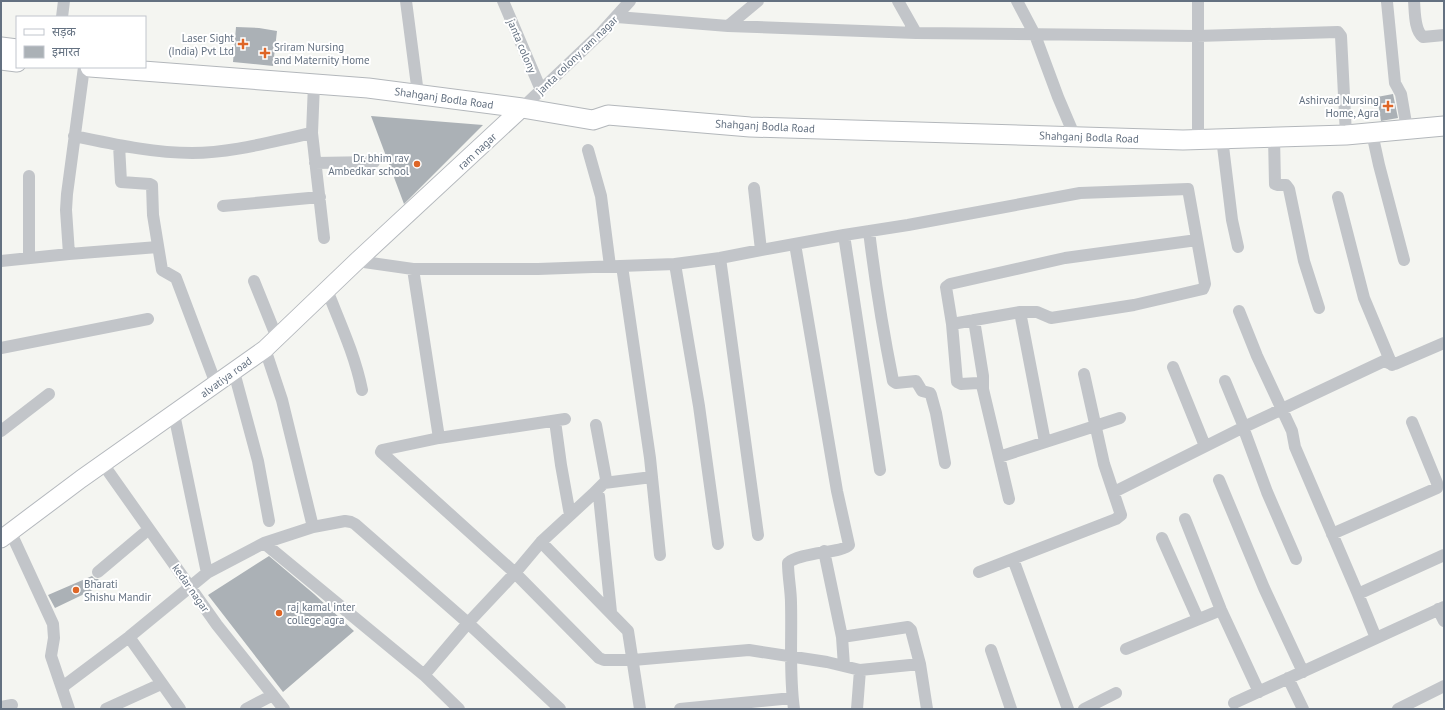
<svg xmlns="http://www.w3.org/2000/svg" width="1445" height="710" font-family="'PT Sans','Noto Sans Devanagari',sans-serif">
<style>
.building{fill:#abb1b6}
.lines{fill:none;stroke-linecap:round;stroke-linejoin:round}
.secondary-casing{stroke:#b4b8bd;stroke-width:19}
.primary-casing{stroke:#b3b7bb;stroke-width:21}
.street{stroke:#c2c5c9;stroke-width:12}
.secondary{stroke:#fff;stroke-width:17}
.primary{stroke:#fff;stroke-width:19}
.poi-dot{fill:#de6627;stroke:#fff;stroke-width:1.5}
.labels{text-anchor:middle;stroke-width:4;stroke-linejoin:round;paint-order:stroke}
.poi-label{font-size:11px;fill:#647181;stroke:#fff;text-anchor:end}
.street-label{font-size:11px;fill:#647181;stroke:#fff}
</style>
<rect width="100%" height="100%" fill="#f4f5f1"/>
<path class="building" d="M236,27L259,28L277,31L273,66L233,62Z
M1393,94L1398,118L1381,121L1377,97Z
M371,116L483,125L404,204Z
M269,556L314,594L354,631L283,692L208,595Z
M92,576L95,579H98L103,585L55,608L48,595Z"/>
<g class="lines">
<g class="secondary-casing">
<path id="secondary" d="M1,539L81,479L265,349L357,261L522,108"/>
</g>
<g class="primary-casing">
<path id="primary" d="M1,47L17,49
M1,60L17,62
M90,67L368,88L522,108L593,120L608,115L750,127L1183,140L1346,135L1444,126"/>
</g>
<path class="street" d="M406,1L417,86
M503,1L541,90
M898,1L916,33
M1017,1L1035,35L1058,97L1075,137
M1414,1C1415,11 1414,30 1423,37L1444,35
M1387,2L1395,83L1401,94L1407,129
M62,17L64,1
M617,17L728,26L916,33L1197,36L1338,32L1341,36L1346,135
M728,26L758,1
M314,84L312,133L324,238
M522,108L601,33L630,1
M1372,133L1379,165L1404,260
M74,136C113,144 152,153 192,153C233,153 273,141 312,133
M1274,137L1275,184L1278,185H1286L1289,189L1304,261L1319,308
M1222,138L1232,220L1238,247
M1198,139V1
M119,145L121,182L150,184L152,185L153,215L162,270L176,278L216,384
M588,150L601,196L610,266
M315,163L374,162
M754,188L761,250
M1338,197L1364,298L1392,365
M223,206L320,197
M869,231C875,281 883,331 893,381L896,383L916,381L922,391L930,393L931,395L936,413L945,463
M844,235L880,470
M69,254L158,247
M29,258V176
M720,258L758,535
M1,261L69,254L66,210L67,194L84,67
M357,261L413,269H538L675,264L720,258L761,250L844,235L908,225L1080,193L1188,189L1205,284L1203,289L1134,305L1051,318L1037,312H1020L952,324
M675,264L699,406L718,544
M622,266L650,458L660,555
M413,269L439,438
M254,281L277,338
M327,290C340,323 355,355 362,390
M1239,311L1257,356L1292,431L1295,447L1358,594L1444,555
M1020,312L1045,442
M974,320L983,376V388
M1,348L148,319
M265,349L282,400L313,527
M1173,367L1205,446
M234,372L258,461L269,521
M1225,381L1244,427
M174,414L207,573
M565,419L439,438L382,450L381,452L515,573L599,658L604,660H633L749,650L827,662L860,670L920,664
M555,421L561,465L570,515
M1243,427L1267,492L1296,559
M1,431L49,394
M999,457L1120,418
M103,464L217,625L284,709
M1219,480L1264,588L1303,672
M604,483L652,477
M1114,492L1244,427L1384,361L1391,364H1395L1444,343
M593,494L605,482L606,479L596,425
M1009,499L982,385L978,383L961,384L957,382L952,324L946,287L950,284L1065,258L1197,240
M1185,519L1221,610L1259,692
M11,533L53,624L54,638L51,656L69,709
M1332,534L1437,488V483L1412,422
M1162,538L1198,619
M541,542L628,631L640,709
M264,543L424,675L459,709
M824,551L842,637L844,666
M1013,559L1068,709
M98,572L149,529
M979,572L1116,519L1121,515L1104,464L1084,374
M1358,594L1376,638
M1438,609L1444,621
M129,637L180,709
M842,637L908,627L911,630L920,664L927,709
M1126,649L1221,610
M991,650L1011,709
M424,675L468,623L515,573L541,542L593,494H597L599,496L611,612
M1288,678L1303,709
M63,688L65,685L129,637L207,573L264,543L313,527L345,521L351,522L355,524L468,623L560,709
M1234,703L1444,607
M1,707L12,705
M106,709L161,684
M246,709L273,695
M680,709L792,698
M794,709C789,674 792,639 791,603C791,590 788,577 788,563C799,552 843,553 849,545L837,491L795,244
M857,709L860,670
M1084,709L1116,693
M1398,709L1444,686"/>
<use href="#secondary" class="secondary"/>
<use href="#primary" class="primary"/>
</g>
<g class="poi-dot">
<path d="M241 38h4v4h4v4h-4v4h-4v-4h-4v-4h4z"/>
<path d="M263 47h4v4h4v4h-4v4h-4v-4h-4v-4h4z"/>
<path d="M1386 100h4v4h4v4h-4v4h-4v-4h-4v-4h4z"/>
<circle cx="417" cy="164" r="4"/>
<circle cx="76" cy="590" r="4"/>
<circle cx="279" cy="613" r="4"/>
</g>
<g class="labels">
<g class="poi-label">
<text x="234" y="42">Laser Sight<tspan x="234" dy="13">(India) Pvt Ltd</tspan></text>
<text x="274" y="51" text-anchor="start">Sriram Nursing<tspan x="274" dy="13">and Maternity Home</tspan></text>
<text x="1379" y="104">Ashirvad Nursing<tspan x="1379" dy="13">Home, Agra</tspan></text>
<text x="409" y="162">Dr. bhim rav<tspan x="409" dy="13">Ambedkar school</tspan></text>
<text x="84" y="588" text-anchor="start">Bharati<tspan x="84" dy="13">Shishu Mandir</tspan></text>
<text x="287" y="611" text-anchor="start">raj kamal inter<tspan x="287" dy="13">college agra</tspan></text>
</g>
<g class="street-label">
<text transform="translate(522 46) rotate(67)" y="4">janta colony</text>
<text transform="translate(577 55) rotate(-44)" y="4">janta colony ram nagar</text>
<text transform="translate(444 98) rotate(8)" y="4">Shahganj Bodla Road</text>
<text transform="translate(765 126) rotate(3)" y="4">Shahganj Bodla Road</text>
<text transform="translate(1089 137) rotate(2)" y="4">Shahganj Bodla Road</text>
<text transform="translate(477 151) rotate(-43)" y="4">ram nagar</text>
<text transform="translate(226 377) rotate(-36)" y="4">alvatiya road</text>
<text transform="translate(191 588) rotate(55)" y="4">kedar nagar</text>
</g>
</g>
<rect width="1445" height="710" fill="none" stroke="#647181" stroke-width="4"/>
<rect x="16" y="16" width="130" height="52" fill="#ffffff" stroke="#c1c6cd"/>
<rect x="24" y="29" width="20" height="6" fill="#ffffff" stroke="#c1c6cd"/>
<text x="52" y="36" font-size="12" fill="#647181">सड़क</text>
<rect x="24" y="46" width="20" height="12" fill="#abb1b6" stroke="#c1c6cd"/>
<text x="52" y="56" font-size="12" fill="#647181">इमारत</text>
</svg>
